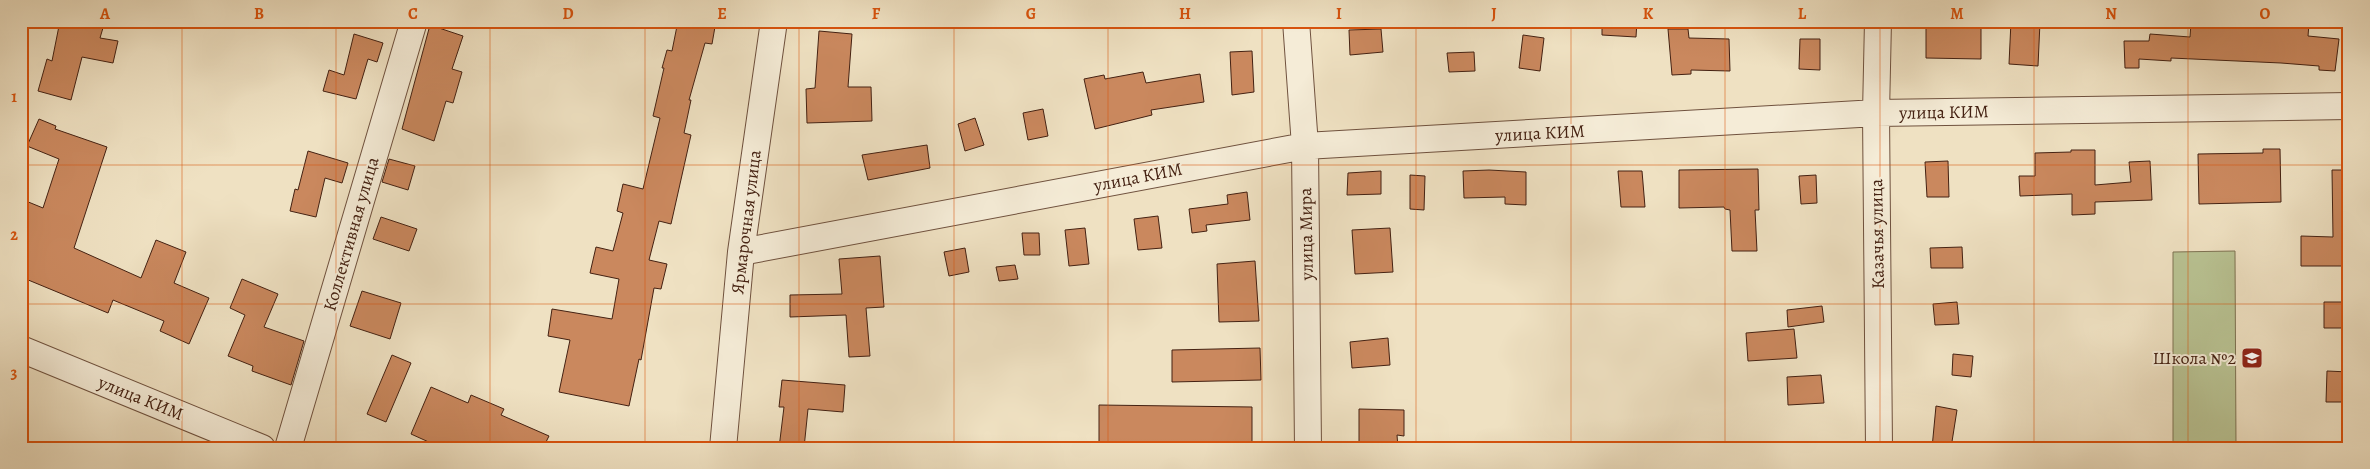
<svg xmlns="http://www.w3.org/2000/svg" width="2370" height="469" font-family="Alegreya,serif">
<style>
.pitch{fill:#b9c393;stroke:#7e7252}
.building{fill:#ca885e;stroke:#442112}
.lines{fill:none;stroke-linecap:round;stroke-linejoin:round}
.minor-casing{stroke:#6f513e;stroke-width:28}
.minor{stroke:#f5ecd7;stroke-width:26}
.grid{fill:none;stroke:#d8530d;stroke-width:1;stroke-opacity:0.55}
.labels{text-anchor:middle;stroke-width:4;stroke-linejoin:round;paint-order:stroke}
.street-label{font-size:18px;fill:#442112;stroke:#f5ecd7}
.poi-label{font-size:18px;fill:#442112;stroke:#f5ecd7;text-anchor:end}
.neatline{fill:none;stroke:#d8530d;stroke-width:2}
.grid-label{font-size:16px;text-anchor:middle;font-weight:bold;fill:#d8530d}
</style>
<rect width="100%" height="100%" fill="#efe1c2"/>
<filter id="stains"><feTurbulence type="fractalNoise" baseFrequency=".004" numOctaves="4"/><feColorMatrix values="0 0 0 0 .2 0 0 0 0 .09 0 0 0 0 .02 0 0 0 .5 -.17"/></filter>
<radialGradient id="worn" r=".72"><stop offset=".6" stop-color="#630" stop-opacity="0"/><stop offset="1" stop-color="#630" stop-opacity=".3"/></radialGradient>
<path class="pitch" d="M2235,251L2236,448H2173V252Z"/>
<path class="building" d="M60,21H105L100,38L118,41L113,63L82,57L71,100L38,91L47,59L52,61Z
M678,21H716L712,44L705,43L689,100H691L684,133L691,135L671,224L659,221L649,260L667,264L661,289L654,288L641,360L639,359L629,406L559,392L570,340L548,336L552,309L612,319L619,279L590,273L596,247L613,251L623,213L617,211L623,184L643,189L660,118L653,116L664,68H662L667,50L672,51Z
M1602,21H1637L1636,37L1602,35Z
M1926,21H1981V59L1926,58Z
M2011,21L2040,22L2038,66L2009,64Z
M2236,21L2309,24L2308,36L2339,39L2335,71L2319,70V66L2281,63L2171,58V61L2139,59V68H2125L2124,41H2149L2150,34L2190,37L2191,23L2236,25Z
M430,25L463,36L452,69L462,72L453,103L446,101L434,141L402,129Z
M1381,29L1383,52L1350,55L1349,30Z
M1668,29H1688L1689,38L1729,39L1730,71L1691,70V74L1672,75Z
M819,31L852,34L848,87H871L872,121L807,123L806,89L815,88Z
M354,34L383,43L377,62L368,59L356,99L323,91L329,70L344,75Z
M1523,35L1544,38L1540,71L1519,68Z
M1800,39H1820V70L1799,69Z
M1252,51L1254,92L1232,95L1230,52Z
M1474,52L1475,71L1449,72L1447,53Z
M1143,72L1146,83L1200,74L1204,102L1151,110L1152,115L1095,129L1084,79L1104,75L1105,79Z
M1043,109L1048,136L1028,140L1023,113Z
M975,118L984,145L965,151L958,124Z
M39,119L56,126L55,129L107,147L74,248L141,278L156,240L186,252L174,283L209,298L189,344L160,331L164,321L113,300L108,313L21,277V199L43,208L59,159L27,146Z
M927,145L930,168L868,180L862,155Z
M2263,149H2280L2281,202L2199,204L2198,154L2263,153Z
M2071,150H2095V185L2131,182L2129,162L2150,161L2152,200L2095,202V214L2072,215V194L2020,196L2019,176H2035V153L2071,152Z
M308,151L348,163L342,183L325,178L316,217L290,211L295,189L298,190Z
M389,159L415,166L408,190L382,182Z
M1948,161L1949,197H1927L1925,162Z
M1758,169L1759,210H1755L1757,251H1732L1730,210L1725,209L1724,207L1679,208V170Z
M1489,170L1526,172V205L1505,204V197L1464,198L1463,171Z
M2332,170H2349V266H2301V236L2333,237Z
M1381,171V194L1347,195L1348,173Z
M1618,171H1642L1645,207H1621Z
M1410,175L1425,176L1424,210L1410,209Z
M1816,175L1817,203L1801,204L1799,176Z
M1247,192L1250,220L1206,225L1207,231L1192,233L1189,209L1228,204L1227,195Z
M1158,216L1162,248L1138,250L1134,219Z
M381,217L417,229L409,251L373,239Z
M1085,228L1089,264L1069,266L1065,230Z
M1390,228L1393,272L1355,274L1352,230Z
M1022,233H1039L1040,255H1024Z
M1962,247L1963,268H1931L1930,248Z
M965,248L969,272L949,276L944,252Z
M880,256L884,307L866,308L870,356L849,357L846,315L790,317V295L842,294L839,259Z
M1255,261L1259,321L1219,322L1217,264Z
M1015,265L1018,279L999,281L996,267Z
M242,279L278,294L264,327L304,341L291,385L252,371L253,366L228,356L245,315L230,308Z
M362,291L401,303L390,339L350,326Z
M1957,302L1959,324L1935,325L1933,304Z
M2324,302H2349V328H2324Z
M1822,306L1824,322L1788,327L1787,310Z
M1794,329L1797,358L1748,361L1746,333Z
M1388,338L1390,365L1352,368L1350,342Z
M1260,348L1261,380L1172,382V350Z
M1953,354L1973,356L1971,377L1952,375Z
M392,355L411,363L386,422L367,414Z
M2327,371L2349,372V402H2326Z
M1821,375L1824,403L1788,405L1787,377Z
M782,380L845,385L843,412L808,409L804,448H779L784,407H779Z
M431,387L468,403L471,395L504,409L501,415L549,436L543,448H442L411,434Z
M1099,405L1252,407V448L1099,446Z
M1936,406L1957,410L1951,448H1932Z
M1359,409L1404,410V436L1397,435L1398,448H1359Z"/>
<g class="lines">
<g class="minor-casing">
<path id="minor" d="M1296,21L1305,146L1308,448
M1878,21L1876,113L1879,448
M741,252L1305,146L1876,113L2349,106
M21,349L262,448
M288,448L414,21
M723,448L741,252L774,21"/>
</g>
<use href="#minor" class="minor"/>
</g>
<path class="grid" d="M182,21V448M336,21V448M490,21V448M645,21V448M799,21V448M954,21V448M1108,21V448M1262,21V448M1416,21V448M1571,21V448M1725,21V448M1880,21V448M2034,21V448M2188,21V448M21,165H2349M21,304H2349"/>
<defs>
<g id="school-square" transform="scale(1.125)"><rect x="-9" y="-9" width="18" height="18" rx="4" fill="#8f2418" stroke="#f5ecd7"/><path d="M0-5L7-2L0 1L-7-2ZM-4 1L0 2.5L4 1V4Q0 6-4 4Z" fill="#fff"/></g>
</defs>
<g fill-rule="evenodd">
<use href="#school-square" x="2252" y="358"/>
</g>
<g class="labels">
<g class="street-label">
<text transform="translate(1944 112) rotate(-1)" y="6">улица КИМ</text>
<text transform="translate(1540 133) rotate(-3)" y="6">улица КИМ</text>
<text transform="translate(1138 177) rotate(-11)" y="6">улица КИМ</text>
<text transform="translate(746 222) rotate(-83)" y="6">Ярмарочная улица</text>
<text transform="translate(351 234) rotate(-74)" y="6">Коллективная улица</text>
<text transform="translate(1306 234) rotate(-91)" y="6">улица Мира</text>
<text transform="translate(1877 234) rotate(-91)" y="6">Казачья улица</text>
<text transform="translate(141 398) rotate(22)" y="6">улица КИМ</text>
</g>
<g class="poi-label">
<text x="2236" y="364">Школа №2</text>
</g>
</g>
<rect width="2370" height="469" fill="none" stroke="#efe1c2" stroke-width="55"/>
<rect x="28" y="28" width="2314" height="414" class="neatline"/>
<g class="grid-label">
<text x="105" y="19">A</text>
<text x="259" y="19">B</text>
<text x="413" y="19">C</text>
<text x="568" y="19">D</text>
<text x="722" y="19">E</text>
<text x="876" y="19">F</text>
<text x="1031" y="19">G</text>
<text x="1185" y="19">H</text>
<text x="1339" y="19">I</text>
<text x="1494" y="19">J</text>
<text x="1648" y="19">K</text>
<text x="1802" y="19">L</text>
<text x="1957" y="19">M</text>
<text x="2111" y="19">N</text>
<text x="2265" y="19">O</text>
<text x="14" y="102">1</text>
<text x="14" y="240">2</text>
<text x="14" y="378">3</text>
</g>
<rect width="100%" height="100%" filter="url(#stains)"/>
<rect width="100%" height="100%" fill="url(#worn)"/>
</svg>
